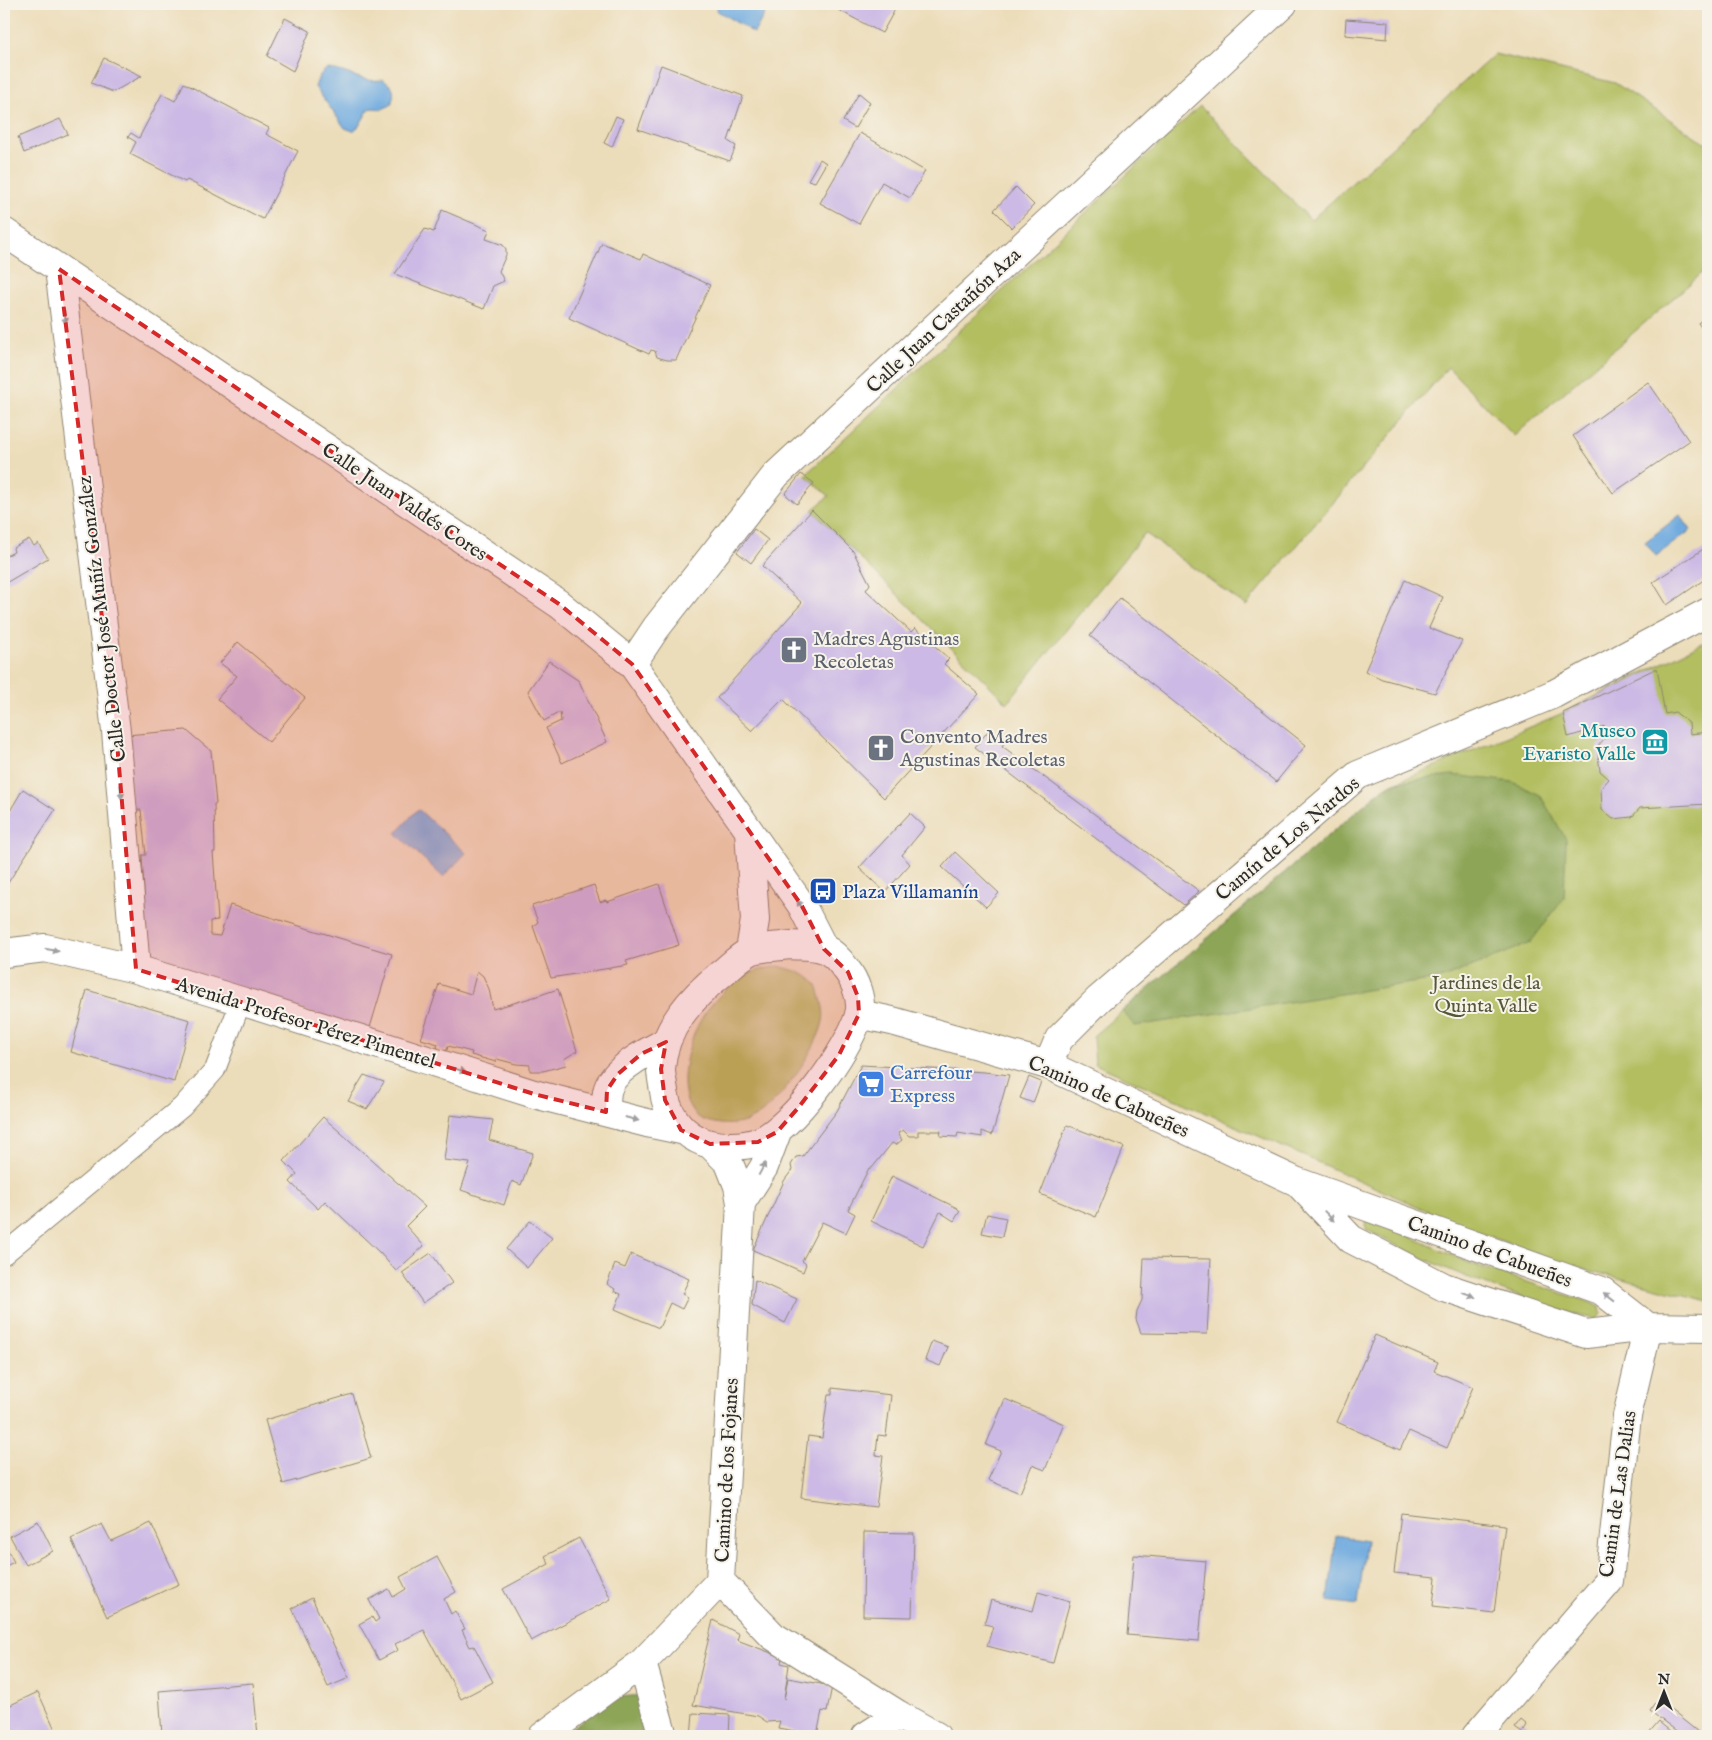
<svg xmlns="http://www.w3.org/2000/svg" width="1712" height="1740" font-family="'IM FELL English',serif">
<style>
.green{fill:#b2be60;stroke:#6e7446}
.forest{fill:#8da556;stroke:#5c6840}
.water{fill:#6faadf;stroke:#4d6a85}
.building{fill:#ccb9e5}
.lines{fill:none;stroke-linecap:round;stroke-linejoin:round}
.service-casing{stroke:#8c8472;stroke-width:22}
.minor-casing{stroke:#8c8472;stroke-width:30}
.service{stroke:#fff;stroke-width:20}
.minor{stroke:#fff;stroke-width:28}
.oneway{fill:#a0a0a0}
.marked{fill:#d62828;fill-opacity:0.2;stroke:#d62828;stroke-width:4;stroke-dasharray:10 6;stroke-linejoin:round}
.labels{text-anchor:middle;stroke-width:4;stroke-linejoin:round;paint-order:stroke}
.street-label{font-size:20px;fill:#2b2b2b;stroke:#f7f3e8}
.worship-label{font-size:20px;fill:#5b616d;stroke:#f7f3e8;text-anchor:start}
.culture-label{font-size:20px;fill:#0d838f;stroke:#f7f3e8;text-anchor:end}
.transit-label{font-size:20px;fill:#164399;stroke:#f7f3e8;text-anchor:start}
.park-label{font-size:20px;fill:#54573b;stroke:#f7f3e8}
.shop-label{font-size:20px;fill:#366cbe;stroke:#f7f3e8;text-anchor:start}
</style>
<rect width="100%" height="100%" fill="#f7f3e8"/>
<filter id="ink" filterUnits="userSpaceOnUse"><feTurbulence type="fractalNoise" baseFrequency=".02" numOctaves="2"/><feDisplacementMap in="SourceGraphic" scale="10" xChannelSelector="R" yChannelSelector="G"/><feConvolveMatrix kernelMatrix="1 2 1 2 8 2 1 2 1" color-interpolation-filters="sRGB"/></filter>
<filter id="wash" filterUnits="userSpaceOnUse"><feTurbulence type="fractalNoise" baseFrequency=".0096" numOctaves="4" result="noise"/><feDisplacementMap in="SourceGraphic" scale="20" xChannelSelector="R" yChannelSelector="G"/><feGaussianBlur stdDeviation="1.12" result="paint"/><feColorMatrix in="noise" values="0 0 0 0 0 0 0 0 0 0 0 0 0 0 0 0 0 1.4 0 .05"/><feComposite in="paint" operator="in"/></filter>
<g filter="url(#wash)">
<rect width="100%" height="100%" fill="#ecddba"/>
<path class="green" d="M1495,54L1615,83L1708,145V268L1514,436L1448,367L1246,606L1145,533L1007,703L812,510L829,496L805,475L1200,106L1311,220Z
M1708,640V1301L1560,1263L1462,1226L1095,1064L1093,1036L1385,787L1563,713Z
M779,966C792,970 807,973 816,984C818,987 819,992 820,995C822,1003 825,1013 823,1021C819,1046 777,1107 754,1118C743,1124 733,1125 721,1124C714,1123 702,1121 697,1116C672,1094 688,1040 703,1016C713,1001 730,983 746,975C757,970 768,968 779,966Z
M1371,1219L1472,1264L1592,1303L1600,1307L1601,1314L1596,1319C1568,1314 1541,1304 1515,1295C1463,1277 1415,1256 1367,1230L1365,1225L1366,1221Z"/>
<path class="forest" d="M1452,775L1513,782L1540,795L1566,839L1564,898L1530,943L1443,978L1135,1026L1122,1011L1385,787L1399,782Z
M646,1695L656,1736H560L615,1697Z"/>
<path class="water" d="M719,4H770L754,33L716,10Z
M326,69C346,69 362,84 383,80C395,87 395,92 391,105L382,109L373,108L369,109L359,126L353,131L345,128L315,87L319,76Z
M1680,515L1691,530L1656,556L1645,542Z
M418,809L466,853L443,877L396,833Z
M1336,1535L1366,1541L1358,1605L1328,1601Z"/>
<g id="blocks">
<path class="building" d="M827,4H898L882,33Z
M285,18L310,31L293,71L267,56Z
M1346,19L1388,22L1387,39L1345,35Z
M104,58L142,76L113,92L91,83Z
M661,65L743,96L728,141L736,146L730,161L638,129Z
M184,83L269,128L266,134L298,151L263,219L187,180L185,182L130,154L136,142L128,137L131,133L139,138L162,94L175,101Z
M859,93L870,102L855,128L843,121Z
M616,116L623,119L612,147L604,143Z
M60,119L68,134L24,153L18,137Z
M860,133L925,171L910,198L882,182L859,224L820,203Z
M820,159L826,163L815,182L808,180Z
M1016,187L1034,205L1012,228L994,210Z
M442,210L489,230L486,239L503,245L506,249V255L499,271L504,281L493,286L484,309L395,274L425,229L434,232Z
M602,243L641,259L643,254L710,285L676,360H667L657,357L655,351L651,350L649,354L569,318Z
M1708,315V336L1698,323Z
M1648,382L1689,441L1613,493L1573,436Z
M801,474L814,483L797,504L785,494Z
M812,510L853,551L870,584L866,590L911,632L915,628L949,659L944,664L979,694L884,798L783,699L752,731L717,698L802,603L762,566Z
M754,529L768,540L751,563L737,552Z
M29,539L34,546L38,543L48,558L4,584V557L14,552L13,548Z
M1708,546V577L1667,605L1653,582Z
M1405,580L1443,597L1429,628L1462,641L1435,693L1382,679L1365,671Z
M1120,598L1306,745L1276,782L1090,636Z
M238,642L305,698L269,742L217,699L237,676L220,663Z
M549,661L579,681L607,742L562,763L546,728L561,721L560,712L544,721L528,691Z
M1657,668L1665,714L1675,712L1689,723L1690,734L1708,732V804L1640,808L1632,817L1613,819L1602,810L1601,788L1609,779L1600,771L1597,747L1605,738V726L1568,737L1563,713Z
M186,730L211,751L216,804H214L215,852H213L218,920L210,921V935L220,936L230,905L392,954L369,1031L146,960V928L142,855H146L141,810H132L126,735Z
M989,730L1005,742L1002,746L1199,891L1184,905L975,747Z
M23,789L55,810L4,889V821Z
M910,813L925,827L902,855L910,864L885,892L859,868Z
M955,852L999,893L986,907L942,867Z
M659,884L679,945L626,961L628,965L551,978L533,926L538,922L532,906L594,885L600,902L606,900L607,902Z
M477,971L483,976L489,989L493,1009L534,997L558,989L577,1051L564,1059L566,1065L543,1071H530V1065L516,1064L497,1059L496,1062L471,1055L472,1052L448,1046L447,1050L444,1051L440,1050L437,1047L438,1044L421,1039L439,984L471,994Z
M87,990L190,1020L174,1082L71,1052Z
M861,1065L984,1072L1009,1075L992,1135L982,1131V1137L958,1133L957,1137L940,1136L941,1131H918V1136H909L903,1130L898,1133L902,1140L896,1145L892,1143L872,1168H869L848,1210L855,1214L846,1233L822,1222L802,1261L806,1264L803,1272L753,1250L784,1181L792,1170L791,1165L796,1157L803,1156L837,1111Z
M364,1075L384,1082L367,1109L348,1101Z
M1029,1077L1041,1082L1033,1103L1020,1098Z
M450,1115L493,1120L489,1140L533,1153L521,1185L512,1181L504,1205L461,1190L470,1163L444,1160Z
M323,1117L425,1207L406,1226L424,1246L396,1271L380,1253L325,1201L318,1209L290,1182L297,1174L284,1161Z
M1067,1125L1124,1147L1096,1217L1040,1194Z
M892,1176L957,1208L960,1211L954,1221L940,1212L923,1246L871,1221Z
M987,1214L1006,1218L1002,1237L982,1233Z
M530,1221L552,1238L527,1268L506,1249Z
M431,1253L452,1283L423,1303L402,1273Z
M631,1254L689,1279L682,1294L688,1297L682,1309L670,1303L659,1328L615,1309L621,1294L614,1291L615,1289L607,1284L615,1264L625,1268Z
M1144,1258L1211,1259L1207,1334L1141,1333L1136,1319L1137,1311L1142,1300Z
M755,1280L797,1299L785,1323L752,1305Z
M1375,1335L1438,1362L1434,1371L1473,1387L1447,1448L1409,1431L1400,1450L1337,1422Z
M932,1341L948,1347L940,1366L925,1360Z
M832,1388L891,1395L886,1436L878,1435L876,1455L883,1456L876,1507L801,1498L808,1436L822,1438L828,1395H832Z
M352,1394L371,1458L283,1484L265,1420Z
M1005,1399L1064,1424L1045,1470L1032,1465L1020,1493L988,1480L1001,1451L986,1445Z
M1401,1513L1505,1525L1494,1613L1433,1606L1436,1577L1394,1573Z
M38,1521L53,1551L26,1565L10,1536Z
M151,1523L179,1584L107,1617L71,1539L102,1524L111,1541Z
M864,1532L914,1533L912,1617L863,1616Z
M579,1538L611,1599L531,1641L503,1589L549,1564L545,1556Z
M4,1543L14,1562L4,1567Z
M1134,1555L1206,1561L1199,1641L1127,1635Z
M437,1557L456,1592L444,1599L451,1614L455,1611L465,1629L462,1630L470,1647L474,1646L493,1682L461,1699L424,1630L395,1644L398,1650L379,1660L359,1624L372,1617L375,1622L379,1619L369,1600L389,1589L393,1597L406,1589L400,1577Z
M1038,1592L1070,1601L1053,1663L987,1646L993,1626L984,1624L991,1600L1033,1611Z
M312,1598L349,1678L328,1687L292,1608Z
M713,1620L739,1634L737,1640L782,1657L781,1663L789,1665L784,1699L788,1678L832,1686L827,1712L822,1711L817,1735L778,1728L780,1721L767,1722L758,1716L693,1705Z
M253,1683L258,1736H162L159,1691Z
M38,1692L58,1736H4V1708Z
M1658,1700L1703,1736H1683L1650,1711Z
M693,1713L730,1715L729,1736H691Z
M1521,1720L1527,1725L1522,1733L1515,1728Z
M1659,1722L1676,1736H1647Z"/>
</g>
</g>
<g filter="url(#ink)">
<use href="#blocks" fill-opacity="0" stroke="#8c8472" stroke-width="1"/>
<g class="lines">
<g class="service-casing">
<path id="service" d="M4,1254L182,1107L215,1070L241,1001"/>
</g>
<g class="minor-casing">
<path id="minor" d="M4,232L559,604L632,664L802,906L824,949
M59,269L116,731L136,969
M632,664L656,628L776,475L1283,4
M749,831L755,920L750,951
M790,945C800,946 814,945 824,949C832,952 841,962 846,969C855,980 863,1001 859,1015C849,1050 793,1127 760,1141C742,1148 713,1148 697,1139C679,1130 666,1111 664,1091C663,1084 661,1076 661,1069C663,1028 692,997 722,973C731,966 739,957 749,952C757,947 779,947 790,945Z
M4,953L45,948L136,969L241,1001L534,1094L647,1123L681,1130
M859,1014L892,1021L1048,1065L1295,1181L1602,1291L1648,1327
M1048,1065L1059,1039L1099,999L1358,775L1554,694L1708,612
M606,1112C606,1106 606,1098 607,1092C611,1070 648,1051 666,1042
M710,1144L729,1163L738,1186L741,1203
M1300,1185L1351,1239L1444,1287L1586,1334L1648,1327L1708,1328
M720,1581L773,1636L899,1715L936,1736
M642,1663L663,1736
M543,1736L642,1663L720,1581L741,1203L764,1167L777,1132
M866,1736L899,1715
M1476,1736L1609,1581L1627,1416L1648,1327"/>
</g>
<use href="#service" class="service"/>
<use href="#minor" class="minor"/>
</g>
<defs><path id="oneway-solid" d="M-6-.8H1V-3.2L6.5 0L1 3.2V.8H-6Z" transform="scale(1.25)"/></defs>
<g class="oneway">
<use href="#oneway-solid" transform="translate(65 317) rotate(83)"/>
<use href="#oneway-solid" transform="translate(121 792) rotate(85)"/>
<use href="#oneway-solid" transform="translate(801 906) rotate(-122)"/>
<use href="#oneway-solid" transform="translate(52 950) rotate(10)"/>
<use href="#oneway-solid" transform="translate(459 1070) rotate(18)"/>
<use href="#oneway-solid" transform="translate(632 1119) rotate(15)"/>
<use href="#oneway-solid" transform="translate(762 1169) rotate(-62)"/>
<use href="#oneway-solid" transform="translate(1329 1216) rotate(46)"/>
<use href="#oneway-solid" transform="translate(1469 1295) rotate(19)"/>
<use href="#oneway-solid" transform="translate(1609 1297) rotate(-142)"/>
</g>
</g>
<path class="marked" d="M59,269L559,604L632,664L802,906L824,949L848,972L858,997L859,1014L839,1055L798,1108L777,1132L758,1142L710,1144L681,1130L665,1100L661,1069L666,1042L641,1054L618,1074L607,1090L606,1112L534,1094L136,969L116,731Z"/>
<defs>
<g id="church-square" transform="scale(1.4375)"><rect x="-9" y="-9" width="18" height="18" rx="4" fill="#6b7280" stroke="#f7f3e8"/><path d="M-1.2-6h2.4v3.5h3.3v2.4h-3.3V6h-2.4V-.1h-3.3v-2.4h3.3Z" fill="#fff"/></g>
<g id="museum-square" transform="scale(1.4375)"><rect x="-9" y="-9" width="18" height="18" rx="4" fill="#0f9aa8" stroke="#f7f3e8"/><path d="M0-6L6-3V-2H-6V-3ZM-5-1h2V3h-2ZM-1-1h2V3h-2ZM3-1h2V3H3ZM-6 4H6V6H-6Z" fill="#fff"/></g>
<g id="bus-square" transform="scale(1.4375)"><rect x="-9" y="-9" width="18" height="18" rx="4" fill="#1a4fb4" stroke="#f7f3e8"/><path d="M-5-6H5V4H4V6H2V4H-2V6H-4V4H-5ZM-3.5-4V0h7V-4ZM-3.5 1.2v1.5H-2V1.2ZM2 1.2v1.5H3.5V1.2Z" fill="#fff"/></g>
<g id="supermarket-square" transform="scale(1.4375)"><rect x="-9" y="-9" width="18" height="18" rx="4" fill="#3f7fe0" stroke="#f7f3e8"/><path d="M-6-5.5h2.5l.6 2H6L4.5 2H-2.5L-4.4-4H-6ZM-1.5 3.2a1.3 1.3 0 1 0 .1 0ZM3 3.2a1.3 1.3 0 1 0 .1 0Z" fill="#fff"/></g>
</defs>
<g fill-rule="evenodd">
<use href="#church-square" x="794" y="650"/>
<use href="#museum-square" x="1655" y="742"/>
<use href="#church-square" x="881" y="748"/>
<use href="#bus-square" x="823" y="891"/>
<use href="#supermarket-square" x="871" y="1084"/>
</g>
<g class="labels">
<g class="street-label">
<text transform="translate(943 320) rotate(-43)" y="7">Calle Juan Castañón Aza</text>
<text transform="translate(405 501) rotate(34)" y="7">Calle Juan Valdés Cores</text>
<text transform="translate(101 619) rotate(-97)" y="7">Calle Doctor José Muñíz González</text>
<text transform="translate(1287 838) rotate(-40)" y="7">Camín de Los Nardos</text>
<text transform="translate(306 1022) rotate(17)" y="7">Avenida Profesor Pérez Pimentel</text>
<text transform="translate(1109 1096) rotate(24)" y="7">Camino de Cabueñes</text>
<text transform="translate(1490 1251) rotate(20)" y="7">Camino de Cabueñes</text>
<text transform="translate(726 1470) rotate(-87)" y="7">Camino de los Fojanes</text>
<text transform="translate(1617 1494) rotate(-82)" y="7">Camin de Las Dalias</text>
</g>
<g class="worship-label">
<text x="813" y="645">Madres Agustinas<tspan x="813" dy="23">Recoletas</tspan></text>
<text x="900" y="743">Convento Madres<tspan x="900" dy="23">Agustinas Recoletas</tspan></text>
</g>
<g class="culture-label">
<text x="1636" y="737">Museo<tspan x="1636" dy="23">Evaristo Valle</tspan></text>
</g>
<g class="transit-label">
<text x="842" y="898">Plaza Villamanín</text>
</g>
<g class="park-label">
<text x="1486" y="989">Jardines de la<tspan x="1486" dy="23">Quinta Valle</tspan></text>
</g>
<g class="shop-label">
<text x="890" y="1079">Carrefour<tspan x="890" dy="23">Express</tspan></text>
</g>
</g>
<rect width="1712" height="1740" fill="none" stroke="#f7f3e8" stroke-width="20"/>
<g transform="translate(1664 1692)" stroke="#f7f3e8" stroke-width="4" paint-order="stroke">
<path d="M0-4L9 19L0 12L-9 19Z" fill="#2b2b2b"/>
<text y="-8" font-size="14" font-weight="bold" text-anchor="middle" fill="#2b2b2b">N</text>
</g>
</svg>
